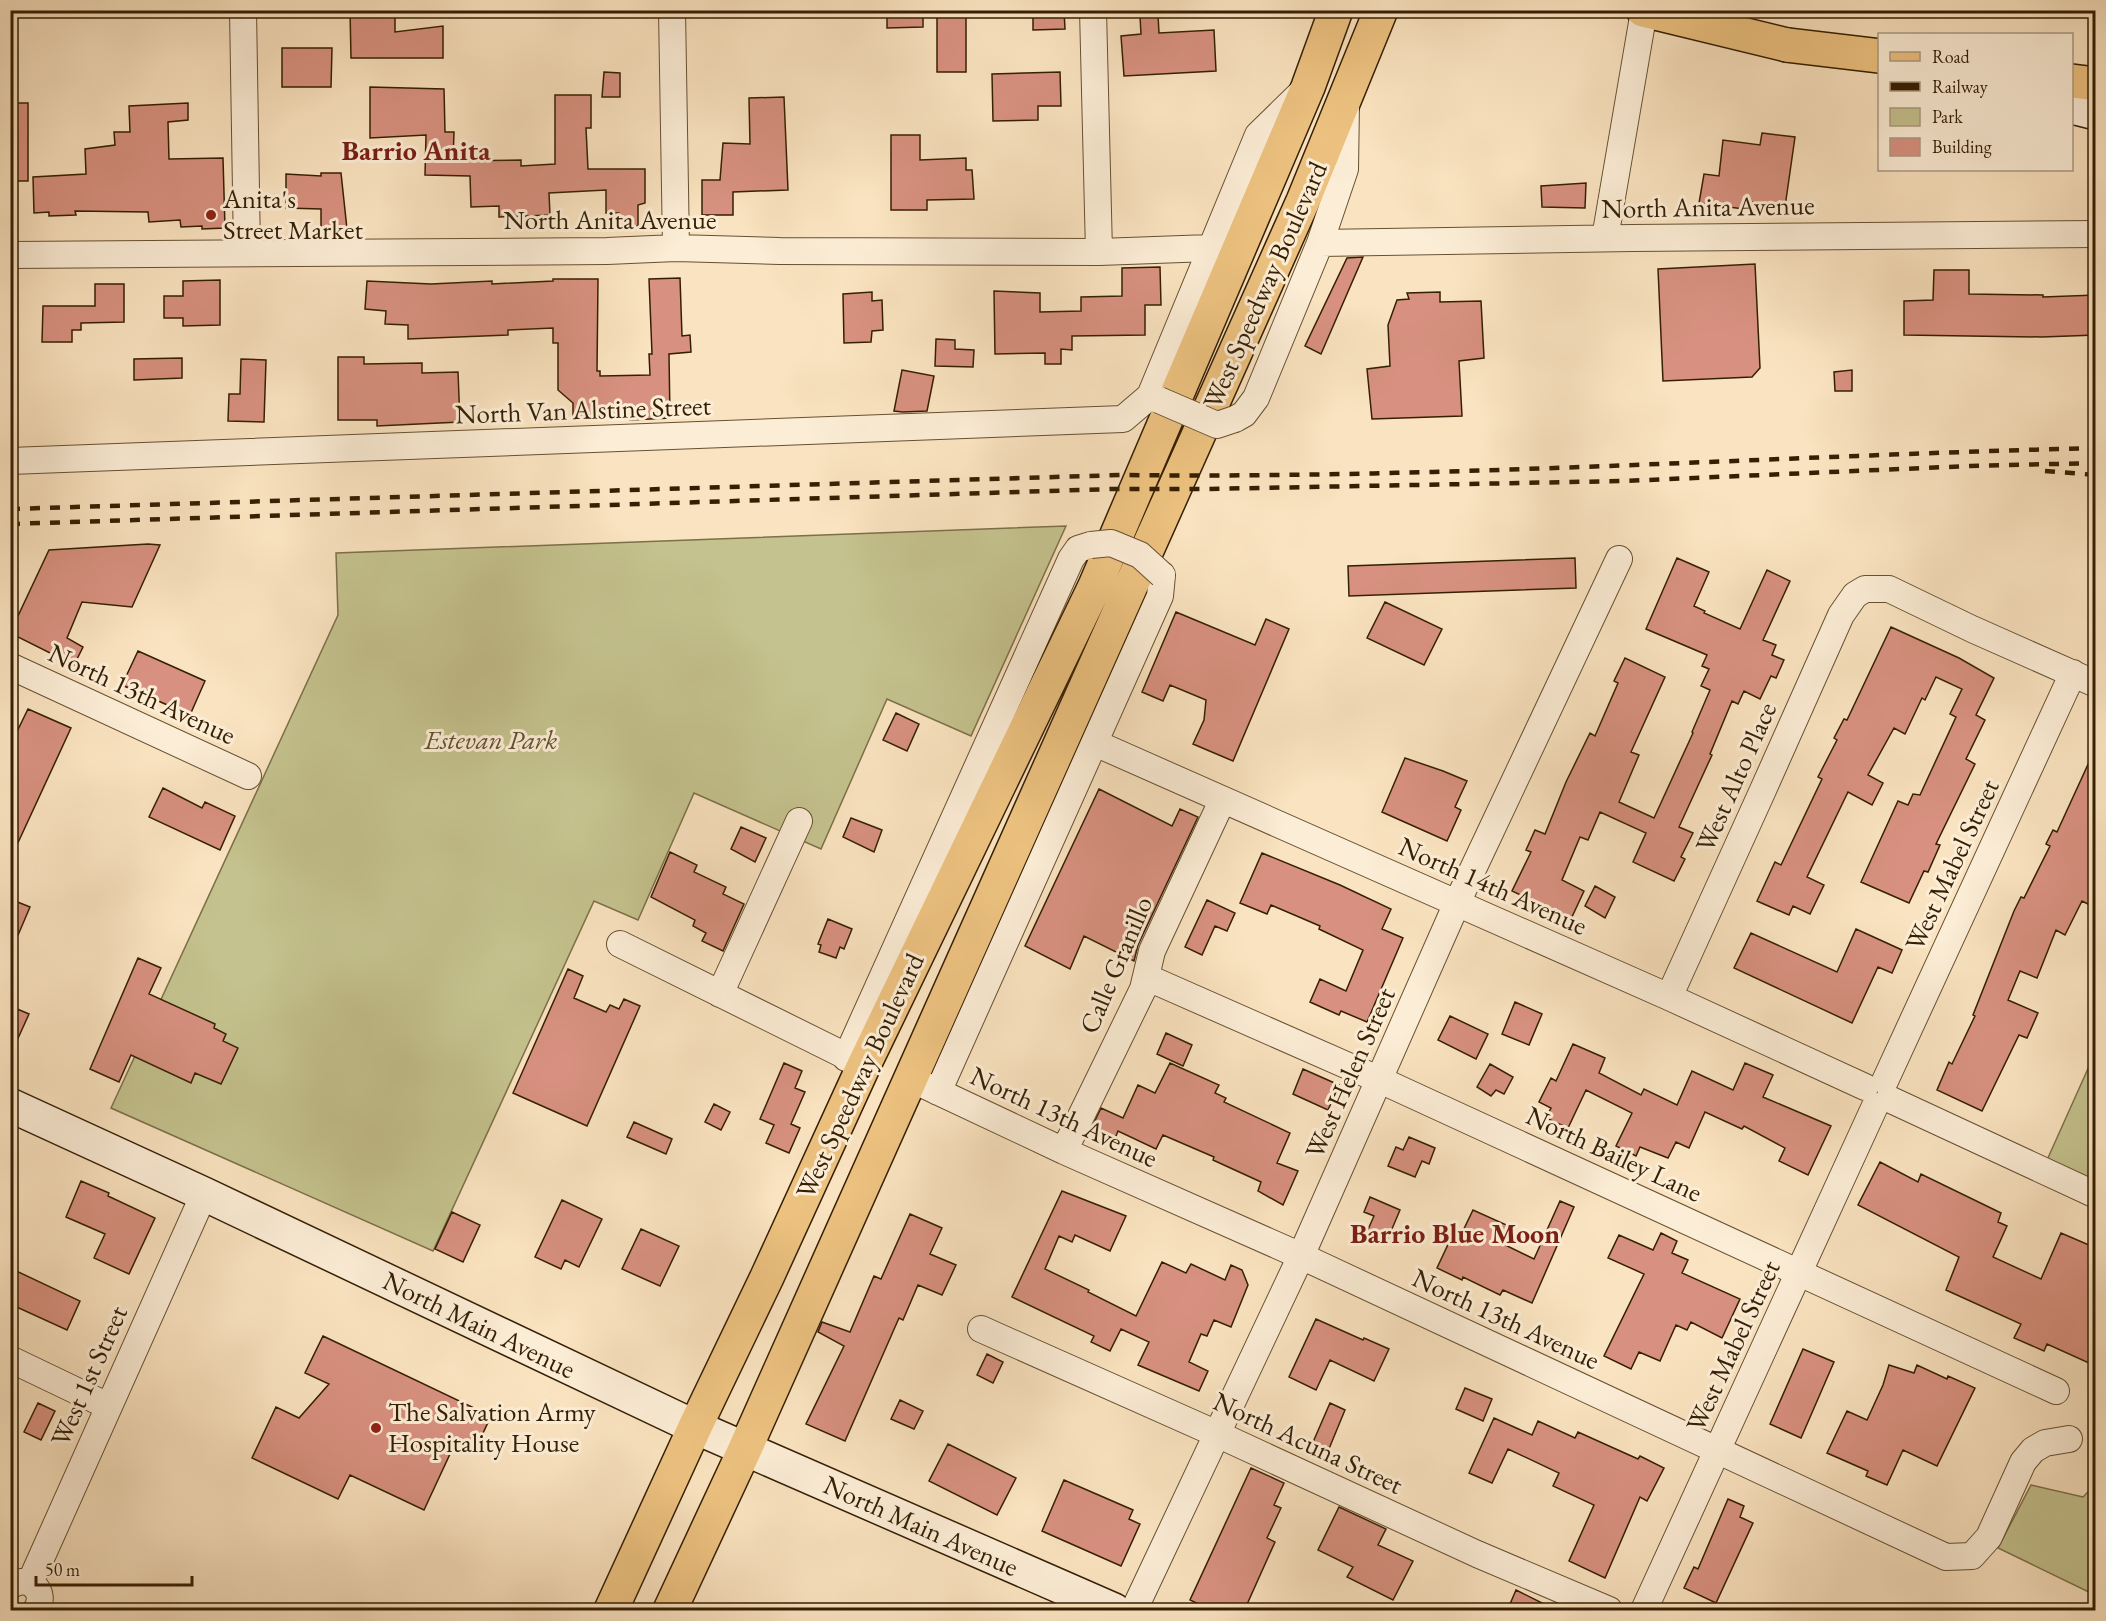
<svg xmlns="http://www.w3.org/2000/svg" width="2106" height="1621" font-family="'EB Garamond',serif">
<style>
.green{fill:#c4c28e;stroke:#7c7048;stroke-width:1.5}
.building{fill:#d89180;stroke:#351f03;stroke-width:1.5}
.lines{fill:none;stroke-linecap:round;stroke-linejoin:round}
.minor-casing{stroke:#665032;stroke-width:28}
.secondary-casing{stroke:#351f03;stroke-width:36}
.primary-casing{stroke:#351f03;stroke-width:36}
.motorway-casing{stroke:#351f03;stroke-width:36}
.minor{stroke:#fcedd6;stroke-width:26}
.secondary{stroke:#fcedd6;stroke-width:33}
.primary{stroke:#edc280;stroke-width:33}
.motorway{stroke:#edc280;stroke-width:33}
.rail{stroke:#351f03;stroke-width:4.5;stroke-dasharray:10 10;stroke-linecap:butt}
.minor-bridge-casing{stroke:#665032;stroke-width:28;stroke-linecap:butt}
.minor-bridge{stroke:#fcedd6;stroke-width:26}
.poi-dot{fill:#8f2418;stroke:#fcedd6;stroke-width:2}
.labels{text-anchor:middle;stroke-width:6;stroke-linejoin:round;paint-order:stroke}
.poi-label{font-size:27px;fill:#351f03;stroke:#fcedd6;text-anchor:start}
.street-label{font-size:27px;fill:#351f03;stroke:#fcedd6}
.park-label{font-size:27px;font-style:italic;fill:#60502d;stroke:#fcedd6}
.neighbourhood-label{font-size:28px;font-weight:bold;fill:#7a1f14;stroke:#fcedd6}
</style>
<rect width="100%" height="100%" fill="#fae3c0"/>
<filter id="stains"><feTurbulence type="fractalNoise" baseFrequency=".00333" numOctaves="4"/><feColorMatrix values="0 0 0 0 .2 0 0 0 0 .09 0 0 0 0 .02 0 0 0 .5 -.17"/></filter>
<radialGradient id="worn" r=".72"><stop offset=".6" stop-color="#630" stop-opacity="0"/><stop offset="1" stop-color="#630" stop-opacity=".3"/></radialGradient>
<path class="green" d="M1066,526L971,736L887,699L821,849L694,793L638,920L594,901L433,1251L111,1108L338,615L336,553Z
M2095,1053V1181L2047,1160Z
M2031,1485L2083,1497L2095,1485V1595L1998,1548Z"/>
<path class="building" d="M350,10H395V32L443,26V58H351Z
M887,10H923V27L887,28Z
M1033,10H1064L1065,29L1033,30Z
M937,13H966V72H937Z
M1158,15L1159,33L1214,30L1216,71L1124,76L1121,36L1141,34L1140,16Z
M282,48H332L331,87H282Z
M604,72L620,73V97H602Z
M1060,72L1061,106H1038V120L993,121L992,74Z
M370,87L444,89L445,132H454L453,161L521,160V166L555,164V95H591V128H586L588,169H645V203L638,205V226H619V213H606V190L549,193L550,215L499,217V206L471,207L470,176L425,175L426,135L370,138Z
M784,97L788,190L733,192V215H702V180H720L723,143L750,144L749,98Z
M10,103H28V181H10Z
M188,103V120L168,122L169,159L223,158L225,228L202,229V226L181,227L180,220L149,222L148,212L75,211L76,215L49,216V212L34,213L33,177L86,174L85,149L115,145L114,132H130L129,106Z
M1762,133L1795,137L1785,207L1752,202L1751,210L1699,203L1704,174L1719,176L1723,140L1760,145Z
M891,135H920V160L966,158V170H972L974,199L927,200V210H891Z
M321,173H341L347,229H321V209L286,208V174L321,176Z
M1586,183L1585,208L1542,207L1541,186Z
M1363,257L1321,354L1305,346L1347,258Z
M1755,264L1760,368L1752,377L1663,381L1658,269Z
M1160,267L1161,305H1145V335L1072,336V350L1061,349V364H1045V353L995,354L994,291L1040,293V312L1081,311V297L1122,296V268Z
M1934,270H1969V294L2043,295V297L2096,295V335L2042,337L1904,335V301L1933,300Z
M680,278L682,336L690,335L691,352L669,354L670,418L630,420L629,414L573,415V403L558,390V343H553V328L508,330V335L408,339V325L385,324L386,311L365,309L367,281L431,284L492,281V284L553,281V279H598L597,371H600V376L650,375L649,354H652L649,279Z
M220,280V325L183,326V318H164V296H183V281Z
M95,284H124V322L81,323V330H72V342H42L43,306H95Z
M872,292V301L882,300L883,330L872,331L871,342L844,343L843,294Z
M1440,292V302L1481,301L1484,358L1459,361L1462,416L1372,419L1367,369L1390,366L1388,325L1397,300L1409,299L1407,293Z
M936,339L955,340V349L974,350L973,367L935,366Z
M338,357H364V364L422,363V373L458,372L460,422L377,426V420H338Z
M182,358V378L134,380V359Z
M241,359L266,360L264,422L228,421L229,394H240Z
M902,370L934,376L927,411L903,412L894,411Z
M1852,370V391H1835L1834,372Z
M148,544L160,545L132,607L82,602L67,638L83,647L74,665L10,633L49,550Z
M1575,558L1576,588L1349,596L1348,566Z
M1677,558L1709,572L1694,606L1705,611L1704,613L1740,629L1767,570L1790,581L1763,640L1776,645L1772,655L1784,660L1776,678L1771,676L1760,699L1744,691L1738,704L1732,701L1710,754L1712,755L1679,827L1693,833L1681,857L1685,859L1674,881L1633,862L1646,833L1600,812L1588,840L1580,837L1562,880L1584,891L1571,919L1512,891L1531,852L1526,850L1535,830L1545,834L1566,782L1590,733L1595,736L1618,683L1614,681L1625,658L1665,677L1631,752L1639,755L1619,802L1654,818L1693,733L1692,732L1710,690L1701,686L1709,669L1702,666L1707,655L1646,629Z
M1385,602L1442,629L1424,665L1367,638Z
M1176,612L1255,645L1266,619L1289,629L1233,761L1193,744L1204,720L1206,700L1170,685L1163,701L1142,692Z
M1891,627L1959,658L1994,678L1976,715L1985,720L1966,759L1975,764L1936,844L1940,845L1928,872L1924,871L1909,903L1861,882L1898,801L1908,805L1913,794L1920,795L1956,717L1950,714L1962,689L1936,677L1925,700L1922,698L1905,734L1894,728L1868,775L1883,783L1872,805L1848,792L1807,877L1824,885L1810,914L1793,906L1789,915L1757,901L1775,862L1781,865L1822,779L1818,777L1837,740L1834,738L1844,719L1847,720Z
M138,651L205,681L190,715L122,685Z
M28,709L71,728L10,860V746Z
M896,713L919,724L907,751L883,740Z
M2096,747V908L2082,901L2065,935L2056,930L2037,978L2020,971L2008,1000L2038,1013L2027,1038L2019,1035L1982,1111L1937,1090L1949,1062L1952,1064L1975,1016L1973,1015L2014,911L2021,897L2024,898L2050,846L2046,844L2053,830L2057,832Z
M1405,758L1443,771L1467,781L1455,807L1461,810L1447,841L1382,812Z
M163,788L202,808L205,802L235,816L220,850L149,817Z
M1099,789L1172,826L1180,809L1198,817L1138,945L1134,961L1084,936L1070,969L1025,946Z
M851,818L882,830L874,852L843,837Z
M741,827L766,838L755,862L731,849Z
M670,852L697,865L694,872L726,887L723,894L744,904L723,951L702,941L706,933L693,926L695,920L651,897Z
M1262,853L1340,885L1391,909L1382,929L1403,938L1367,1022L1341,1011L1339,1015L1310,1002L1320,979L1346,991L1363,950L1319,929L1320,926L1271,905L1267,914L1240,903Z
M1595,886L1615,897L1605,918L1585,906Z
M10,899L30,907L10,954Z
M1207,900L1235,913L1227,931L1215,926L1202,955L1185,947Z
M828,919L852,929L844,949L840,947L836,958L819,952L821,945L818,944Z
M1856,929L1902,950L1892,973L1878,967L1852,1023L1734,968L1751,933L1837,972Z
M138,958L161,968L149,994L215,1024L214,1028L226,1034L223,1041L238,1048L221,1084L195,1073L191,1083L131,1055L119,1082L90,1069Z
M568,969L583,976L574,998L606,1012L610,1005L619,1009L624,999L640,1006L587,1126L513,1093Z
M1515,1002L1542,1014L1529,1045L1502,1034Z
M10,1006L29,1014L10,1056Z
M1450,1016L1488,1034L1476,1059L1438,1040Z
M1166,1033L1192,1045L1183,1066L1157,1054Z
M1573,1044L1605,1058L1599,1073L1641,1095L1644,1089L1677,1105L1692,1071L1733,1090L1745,1063L1773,1075L1763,1097L1831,1126L1808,1175L1779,1161L1785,1148L1744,1126L1742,1129L1705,1112L1689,1148L1676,1142L1668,1158L1640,1147L1636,1156L1616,1146L1632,1113L1586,1090L1568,1128L1546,1118L1551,1108L1539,1102L1551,1078L1556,1081Z
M784,1063L802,1071L795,1088L805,1092L791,1124L800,1128L789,1153L766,1143L774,1125L760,1119Z
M1170,1063L1219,1085L1215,1093L1226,1098L1224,1102L1290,1133L1277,1163L1298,1171L1283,1205L1258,1191L1261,1182L1213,1160L1214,1157L1163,1135L1156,1149L1118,1131L1114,1141L1090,1131L1101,1108L1123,1118L1138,1085L1155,1093Z
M1490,1064L1513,1077L1504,1094L1496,1090L1491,1096L1477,1087Z
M1303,1069L1339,1085L1328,1110L1293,1094Z
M714,1104L730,1112L721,1130L705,1122Z
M634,1122L672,1139L666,1154L627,1137Z
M1409,1137L1435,1148L1429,1164L1422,1161L1415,1177L1388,1166L1396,1147L1403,1150Z
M1880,1162L1918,1182L1921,1174L2001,1213L1998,1222L2007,1226L1993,1257L2041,1279L2061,1233L2096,1248V1349L2089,1363L2047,1344L2044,1351L2014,1338L2021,1324L1946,1290L1959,1257L1858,1205Z
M81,1181L109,1193L108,1196L155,1218L129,1274L94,1258L105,1234L66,1217Z
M1062,1191L1126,1216L1110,1251L1075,1235L1072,1242L1059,1236L1045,1269L1089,1290L1088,1292L1136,1316L1162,1262L1186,1273L1191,1264L1225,1280L1231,1265L1242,1270L1248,1285L1231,1327L1214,1320L1207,1336L1201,1334L1189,1362L1208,1371L1199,1391L1138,1365L1149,1342L1121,1329L1110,1351L1091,1342L1094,1336L1012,1297Z
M1370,1197L1400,1210L1386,1243L1366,1234L1374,1216L1364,1212Z
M562,1200L602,1219L579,1267L565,1260L561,1269L535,1257Z
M1560,1201L1574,1207L1532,1303L1503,1290L1500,1295L1463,1277L1462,1280L1437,1268L1452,1236L1459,1239L1473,1210L1511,1227L1503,1244L1534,1259Z
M452,1212L480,1225L463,1262L435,1249Z
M910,1214L942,1228L930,1254L956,1265L942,1295L918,1285L903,1320L899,1318L845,1441L806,1424L844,1346L818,1332L822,1322L850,1332L874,1276L881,1279Z
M641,1229L679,1246L660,1286L622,1269Z
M1661,1233L1677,1241L1672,1253L1688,1260L1682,1273L1740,1299L1722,1338L1691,1322L1687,1330L1676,1325L1660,1361L1639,1352L1631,1369L1604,1356L1644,1274L1608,1258L1619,1235L1653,1250Z
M10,1268L80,1301L67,1330L10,1304Z
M1316,1319L1363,1340L1364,1338L1389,1349L1374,1381L1330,1360L1316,1390L1289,1377Z
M323,1336L491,1416L476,1448L457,1439L424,1510L350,1475L338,1499L252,1458L276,1407L299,1418L329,1384L305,1373Z
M1803,1349L1834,1362L1801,1438L1770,1424Z
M987,1354L1003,1362L993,1383L977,1375Z
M1889,1365L1914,1373L1917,1365L1947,1379L1948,1376L1975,1388L1937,1466L1903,1450L1887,1485L1866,1476L1868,1471L1827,1453L1847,1411L1867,1420L1883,1385Z
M1465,1388L1492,1399L1483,1421L1456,1409Z
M900,1400L923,1411L914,1429L891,1419Z
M38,1403L55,1411L41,1440L24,1432Z
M1330,1403L1345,1410L1326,1456L1310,1449Z
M1494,1418L1532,1435L1538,1421L1575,1438L1578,1432L1638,1459L1640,1456L1664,1468L1647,1501L1640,1497L1605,1578L1569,1561L1594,1505L1553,1486L1559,1473L1508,1449L1492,1483L1469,1473Z
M948,1444L1016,1478L997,1515L929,1481Z
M1251,1468L1284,1483L1274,1505L1281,1508L1267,1538L1275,1542L1244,1611H1213L1190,1600Z
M1064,1480L1133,1510L1129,1519L1140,1524L1121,1566L1042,1531Z
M1728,1499L1744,1506L1740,1517L1753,1523L1716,1603L1684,1588L1694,1567L1698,1569Z
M1339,1507L1386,1529L1378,1545L1413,1561L1393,1600L1347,1577L1353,1567L1318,1550Z
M1516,1590L1558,1611H1507Z"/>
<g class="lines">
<g class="minor-casing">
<path id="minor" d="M243,10L247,252
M672,10L676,248
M1093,10L1099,252
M1605,238L1644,11
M1320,243L1632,238L2096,234
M10,255L607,251L676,248L780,251L1099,252L1210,248
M1235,419L1244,414L1256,398L1320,243L1345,169L1346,104
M10,461L1123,419L1150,396L1258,135L1303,91
M10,666L248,776
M1095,743L1669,997L1865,1087
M620,944L862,1064
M1146,977L1380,1080L2056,1391
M720,994L799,821
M1669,997L1763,790L1841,615L1855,595L1865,589H1889L1972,629L2096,684
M846,1058L1071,559L1078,549L1091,545
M909,1078L1064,1151L1301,1256L1946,1557L1972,1556L1989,1537L2023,1462L2033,1450L2045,1443L2069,1439
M1885,1081L2073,673
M938,1092L1160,596L1162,575
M1889,1099L2096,1195
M1064,1151L1143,989L1152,951L1222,801
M981,1329L1217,1434L1477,1554L1609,1610
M10,1359L108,1406
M30,1583L204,1194
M10,1586C29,1573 48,1592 36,1610
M1134,1610L1301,1256L1457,903L1619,559
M1644,1610L1875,1106"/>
</g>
<g class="secondary-casing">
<path id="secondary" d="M2072,107L2096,113
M10,1105L204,1194L695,1427L1114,1610"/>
</g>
<g class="primary-casing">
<path id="primary" d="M1643,10L1787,45
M611,1610L695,1427L767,1277L864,1065L1095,586L1308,87L1336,10
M670,1610L745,1449L1303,201L1381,10"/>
</g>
<g class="motorway-casing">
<path id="motorway" d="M1787,45L1880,56
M2072,81L2096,84"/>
</g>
<use href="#minor" class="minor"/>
<use href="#secondary" class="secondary"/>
<use href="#primary" class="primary"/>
<use href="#motorway" class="motorway"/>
<path class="rail" d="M2045,471L2096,475
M10,509L1120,475C1445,479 1770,456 2096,448
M10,524L1112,489H1205L1624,481L1970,466L2096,463"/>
<g class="minor-bridge-casing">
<path id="minor-bridge" d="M1159,400L1217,425L1235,419
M1091,545L1111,543L1140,555L1162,575"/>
</g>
<use href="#minor-bridge" class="minor-bridge"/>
</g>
<g class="poi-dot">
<circle cx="211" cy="215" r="6"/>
<circle cx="376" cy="1428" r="6"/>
</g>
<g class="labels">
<g class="poi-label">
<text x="223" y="208">Anita's<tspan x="223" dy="31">Street Market</tspan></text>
<text x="388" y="1421">The Salvation Army<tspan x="388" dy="31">Hospitality House</tspan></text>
</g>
<g class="street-label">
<text transform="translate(1708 207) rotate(-1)" y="9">North Anita Avenue</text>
<text x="610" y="229">North Anita Avenue</text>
<text transform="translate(1265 285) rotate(-66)" y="9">West Speedway Boulevard</text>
<text transform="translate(583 410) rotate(-2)" y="9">North Van Alstine Street</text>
<text transform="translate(142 694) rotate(25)" y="9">North 13th Avenue</text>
<text transform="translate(1736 777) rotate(-66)" y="9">West Alto Place</text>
<text transform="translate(1952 865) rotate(-65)" y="9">West Mabel Street</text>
<text transform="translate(1493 886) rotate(24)" y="9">North 14th Avenue</text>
<text transform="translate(1116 965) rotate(-67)" y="9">Calle Granillo</text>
<text transform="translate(1350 1073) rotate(-66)" y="9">West Helen Street</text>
<text transform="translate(860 1076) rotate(-65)" y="9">West Speedway Boulevard</text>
<text transform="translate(1064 1117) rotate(25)" y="9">North 13th Avenue</text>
<text transform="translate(1614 1154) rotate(25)" y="9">North Bailey Lane</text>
<text transform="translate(1506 1319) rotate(25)" y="9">North 13th Avenue</text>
<text transform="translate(479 1325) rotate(26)" y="9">North Main Avenue</text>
<text transform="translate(1733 1346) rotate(-65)" y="9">West Mabel Street</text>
<text transform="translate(89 1376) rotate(-66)" y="9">West 1st Street</text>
<text transform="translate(1308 1443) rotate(25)" y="9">North Acuna Street</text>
<text transform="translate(921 1526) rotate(24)" y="9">North Main Avenue</text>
</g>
<g class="park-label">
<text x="491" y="749">Estevan Park</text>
</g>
<g class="neighbourhood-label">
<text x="416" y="160">Barrio Anita</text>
<text x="1455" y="1243">Barrio Blue Moon</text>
</g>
</g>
<rect width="2106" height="1621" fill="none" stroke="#fae3c0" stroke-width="36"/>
<rect x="12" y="12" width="2082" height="1597" fill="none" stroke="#351f03" stroke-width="3"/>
<rect x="18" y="18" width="2070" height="1585" fill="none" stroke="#351f03" stroke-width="1.5"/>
<rect x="1878" y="33" width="195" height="138" fill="#fcedd6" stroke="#ac9b82" stroke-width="1.5"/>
<rect x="1890" y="52" width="30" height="9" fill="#edc280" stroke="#ac9b82" stroke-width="1.5"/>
<text x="1932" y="63" font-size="18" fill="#351f03">Road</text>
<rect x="1890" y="82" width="30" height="9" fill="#351f03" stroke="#ac9b82" stroke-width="1.5"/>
<text x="1932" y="93" font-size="18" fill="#351f03">Railway</text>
<rect x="1890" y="108" width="30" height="18" fill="#c4c28e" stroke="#ac9b82" stroke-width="1.5"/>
<text x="1932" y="123" font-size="18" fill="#351f03">Park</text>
<rect x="1890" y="138" width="30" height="18" fill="#d89180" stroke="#ac9b82" stroke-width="1.5"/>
<text x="1932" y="153" font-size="18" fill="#351f03">Building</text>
<path d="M36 1576v9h156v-9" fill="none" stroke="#351f03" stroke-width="3"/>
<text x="45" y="1576" font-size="18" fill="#351f03" stroke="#fcedd6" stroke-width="4.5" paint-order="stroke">50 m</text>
<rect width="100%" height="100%" filter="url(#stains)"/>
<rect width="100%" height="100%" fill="url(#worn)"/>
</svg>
